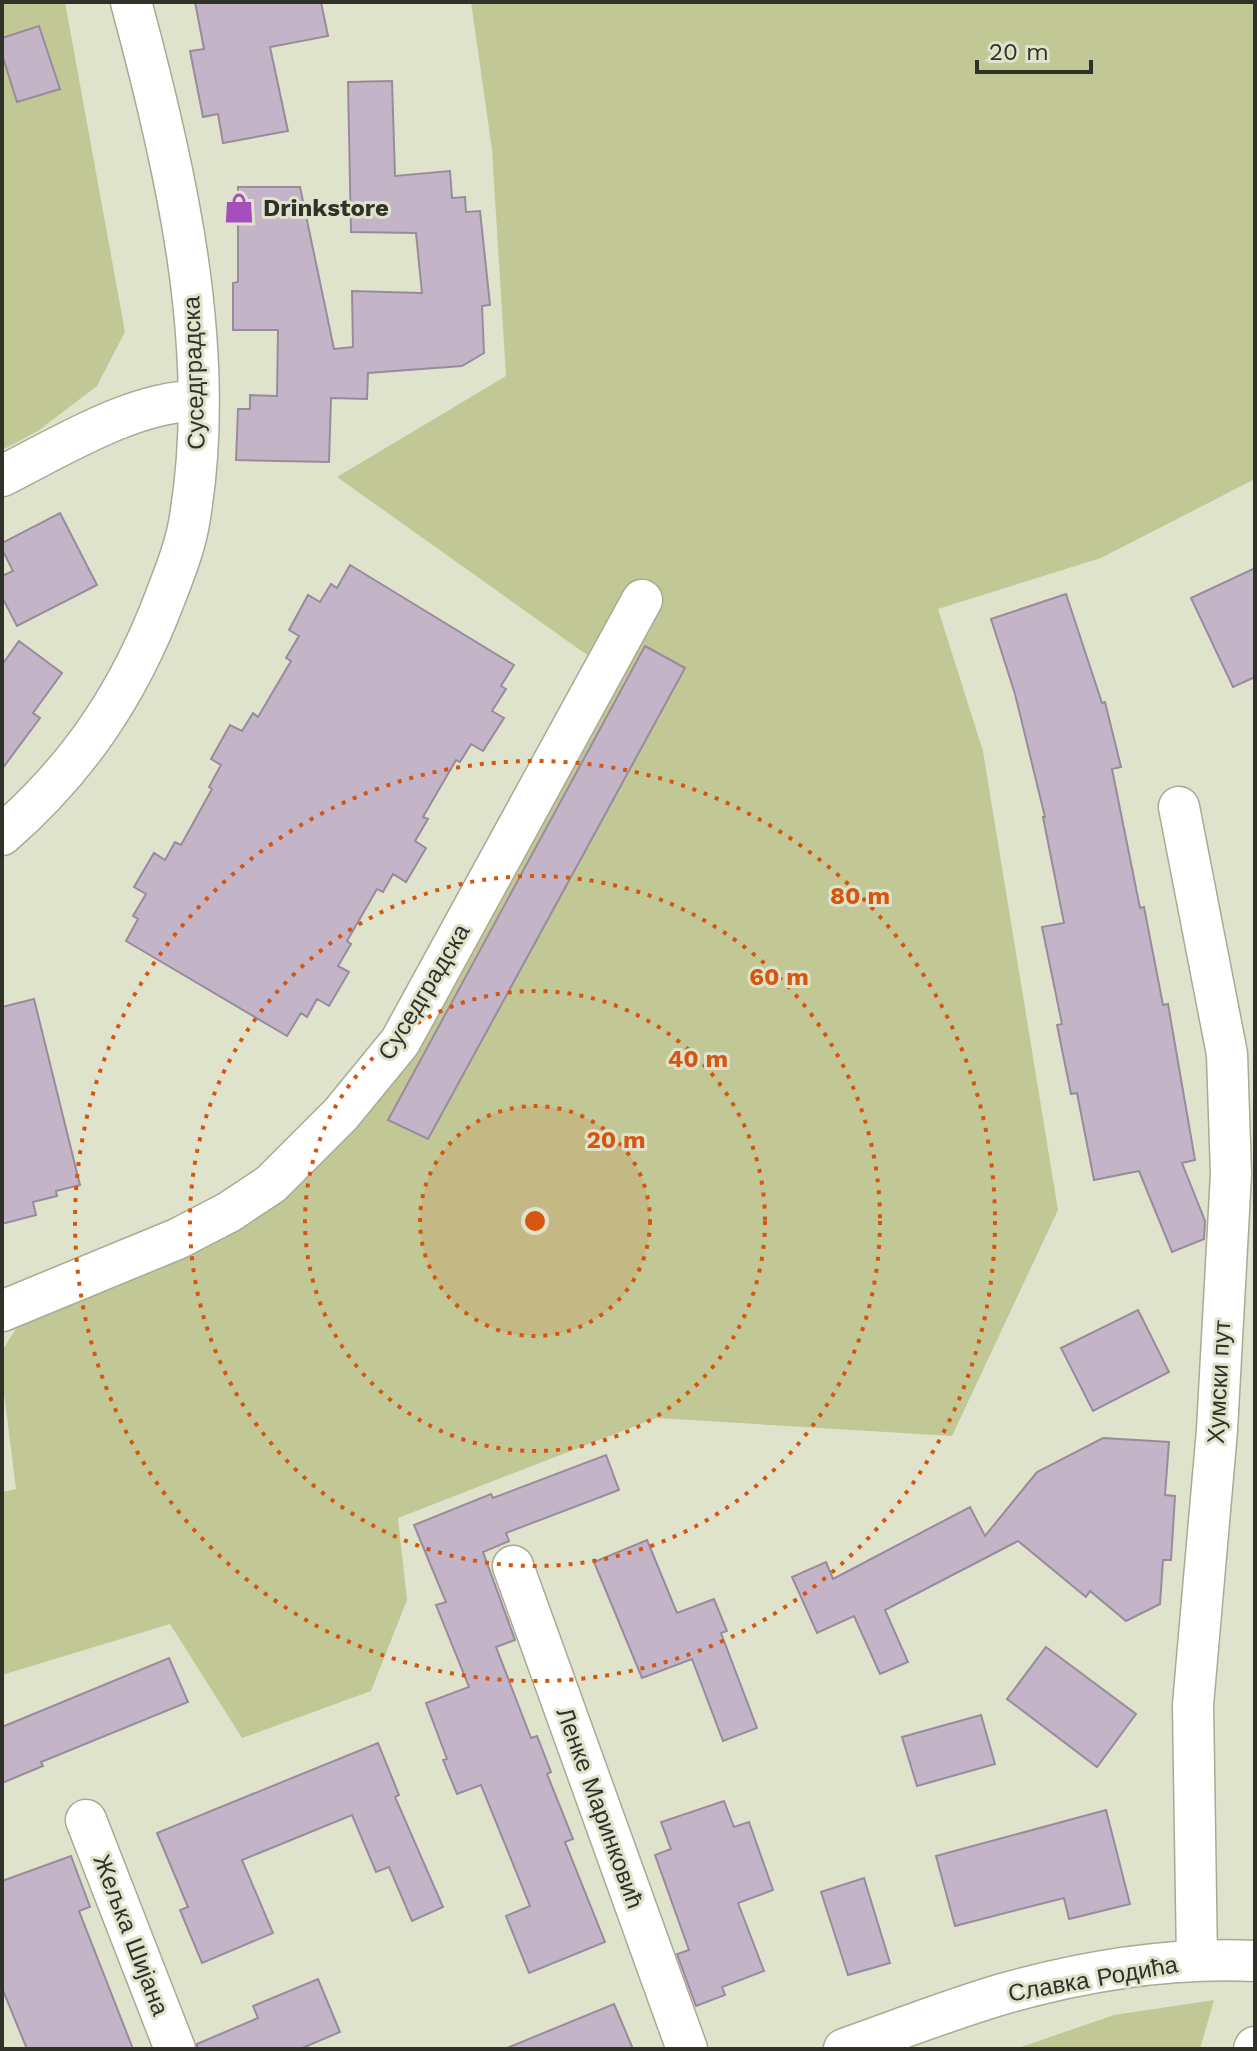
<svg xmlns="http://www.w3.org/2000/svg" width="1257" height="2051" font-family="'Work Sans',sans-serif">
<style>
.green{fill:#c2c895}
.building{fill:#c3b4c7;stroke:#998b9d;stroke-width:2}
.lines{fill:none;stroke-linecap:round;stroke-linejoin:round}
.minor-casing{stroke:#a8aa95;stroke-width:43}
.minor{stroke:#fff;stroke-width:40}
.ring{fill:none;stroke:#d6550f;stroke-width:4;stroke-dasharray:4 8}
.labels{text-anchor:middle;stroke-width:6;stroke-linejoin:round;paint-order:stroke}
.poi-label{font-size:24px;font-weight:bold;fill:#303229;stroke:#e0e3cc;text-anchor:start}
.street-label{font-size:24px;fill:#303229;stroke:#e0e3cc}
.centre{fill:#d6550f;stroke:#e0e3cc;stroke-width:4}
.ring-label{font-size:24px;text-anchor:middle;font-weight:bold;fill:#d6550f;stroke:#e0e3cc;stroke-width:6;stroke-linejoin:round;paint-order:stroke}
</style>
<rect width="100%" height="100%" fill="#e0e3cc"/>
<path class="green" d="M2,2H65L125,332L97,386L38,431L2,450Z
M471,2H1255V479L1101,558L938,609L983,751L1058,1210L952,1436L656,1418L398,1518L407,1600L371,1691L242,1738L170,1624L2,1675V1492L16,1489L2,1378V1351L35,1298L271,1184L400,1042L604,667L337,477L506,376L492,150Z
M1214,2000L1200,2049H1015L1114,2015Z"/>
<path class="building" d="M195,2H321L328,36L270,47L288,131L223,143L218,114L203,117L190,51L204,49Z
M39,26L60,89L17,102L2,54V38Z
M392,81L395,176L450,171L452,198L465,197L466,212L480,211L490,305L482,306L484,353L462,366L368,373L367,399L331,398L329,462L236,460L238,409H250V395L277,396L278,330H233V283L238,282V187H300L334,349L353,347L352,291L422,293L416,233L351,232L348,82Z
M60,513L97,585L17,626L2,597V576L13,571L2,549V543Z
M350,565L514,665L501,686L506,689L492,711L504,718L483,751L471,744L460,762L456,760L423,817L428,819L415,841L426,848L406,882L393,874L383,892L377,889L347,941L351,944L338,966L349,972L329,1006L317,999L307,1017L301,1013L287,1036L126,941L138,919L133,916L146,894L134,887L154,853L165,860L175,842L181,845L212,789L209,787L221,765L211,759L230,725L242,731L253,713L258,717L291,661L286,658L299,636L289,630L308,595L320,602L331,584L337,588Z
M1255,568V677L1233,687L1191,598Z
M1066,594L1102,703L1105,702L1121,767L1112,769L1140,908L1144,907L1163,1005L1168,1004L1195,1160L1182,1163L1205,1221L1204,1239L1172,1252L1139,1171L1094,1180L1077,1093L1071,1094L1057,1025L1062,1024L1042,927L1064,923L1043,817H1045L1015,694L991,619Z
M19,641L62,673L33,713L40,718L2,769V665Z
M645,646L685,668L428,1139L388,1120Z
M34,999L80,1185L56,1191L57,1196L33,1202L36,1215L2,1224V1007Z
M1138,1310L1169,1372L1093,1411L1061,1348Z
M1103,1438L1169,1442L1165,1495L1175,1496L1171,1560H1163L1160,1604L1126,1621L1090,1591L1086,1597L1018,1541L885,1610L908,1662L880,1674L854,1616L817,1633L792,1577L826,1562L833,1579L970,1507L985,1536L1037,1472Z
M606,1455L619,1490L506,1533L509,1541L483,1552L515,1640L496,1647L531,1738L537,1736L551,1772L547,1774L573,1839L565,1842L605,1942L529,1973L506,1916L530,1906L481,1785L457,1794L443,1760L447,1759L426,1703L469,1687L436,1605L446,1602L414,1525L491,1494L493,1498Z
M647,1540L677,1613L714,1599L727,1631L721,1633L757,1728L723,1741L692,1659L642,1678L594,1562Z
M1046,1647L1136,1714L1097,1767L1007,1699Z
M169,1658L188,1702L41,1762L43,1766L2,1783V1727Z
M981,1715L995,1764L917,1786L902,1737Z
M378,1743L399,1795L395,1797L443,1907L412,1921L389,1867L376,1872L352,1815L242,1860L273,1933L202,1963L180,1910L188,1907L157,1833Z
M724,1801L734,1827L749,1822L773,1890L738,1903L764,1971L722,1987L725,1995L696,2006L677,1954L689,1950L655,1855L671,1849L661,1822Z
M1106,1810L1130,1904L1069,1919L1064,1898L955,1926L936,1856Z
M71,1856L90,1907L79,1911L133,2049H27L2,1988V1881Z
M864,1878L890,1963L848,1975L821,1892Z
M318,1979L340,2032L300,2049H197V2044L258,2018L253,2006Z
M614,2004L633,2049H507V2048Z"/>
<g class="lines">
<g class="minor-casing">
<path id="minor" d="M2,476C58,448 135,400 198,401
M1179,807L1227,1054L1231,1174L1217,1430L1193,1705L1197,1961
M2,835C79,768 129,693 165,598C175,572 186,545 190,517C218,349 175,164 131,2
M2,1311L177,1239L229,1212L271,1184L341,1114L400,1042L642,600
M513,1566L687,2049
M86,1820L175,2049
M844,2049C898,2030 951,2009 1006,1993C1085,1971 1173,1957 1255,1961
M1254,2049L1255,2047"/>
</g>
<use href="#minor" class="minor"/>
</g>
<circle cx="535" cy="1221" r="115" fill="#d6550f" fill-opacity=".12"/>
<g class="ring">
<circle cx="535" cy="1221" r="115"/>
<circle cx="535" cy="1221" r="230"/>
<circle cx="535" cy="1221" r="345"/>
<circle cx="535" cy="1221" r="460"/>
</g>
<defs>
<g id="shop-bare" transform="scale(2.4)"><path d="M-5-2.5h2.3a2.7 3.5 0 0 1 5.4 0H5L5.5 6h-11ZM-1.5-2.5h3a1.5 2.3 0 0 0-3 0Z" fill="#a64ebb" stroke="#e0e3cc" stroke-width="2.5" paint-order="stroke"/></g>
</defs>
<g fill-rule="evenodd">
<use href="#shop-bare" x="239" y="208"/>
</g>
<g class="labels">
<g class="poi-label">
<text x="263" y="216">Drinkstore</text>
</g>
<g class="street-label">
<text transform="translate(194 373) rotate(-92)" y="8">Суседградска</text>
<text transform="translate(424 992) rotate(-59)" y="8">Суседградска</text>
<text transform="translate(1219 1382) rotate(-87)" y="8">Хумски пут</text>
<text transform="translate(600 1808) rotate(70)" y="8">Ленке Маринковић</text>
<text transform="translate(131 1935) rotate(69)" y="8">Жељка Шијана</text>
<text transform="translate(1093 1979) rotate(-10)" y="8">Славка Родића</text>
</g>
</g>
<circle cx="535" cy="1221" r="12" class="centre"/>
<g class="ring-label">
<text x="860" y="904">80 m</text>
<text x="779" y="985">60 m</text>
<text x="698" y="1067">40 m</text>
<text x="616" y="1148">20 m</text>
</g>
<rect width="1257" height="2051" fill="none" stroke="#303229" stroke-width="8"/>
<path d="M977 60v12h114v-12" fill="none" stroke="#303229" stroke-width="4"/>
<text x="989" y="60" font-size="24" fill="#303229" stroke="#e0e3cc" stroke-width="6" paint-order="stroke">20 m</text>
</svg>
